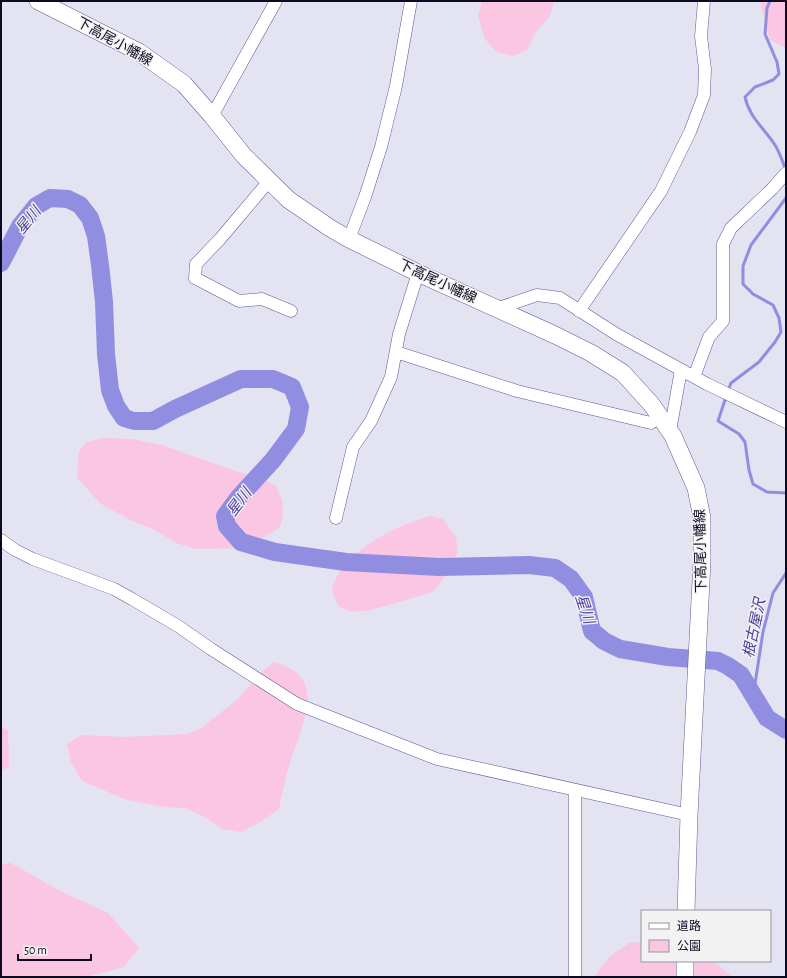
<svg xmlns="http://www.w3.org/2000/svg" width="787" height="978" font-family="'Alegreya Sans','Noto Sans JP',sans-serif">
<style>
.green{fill:#fac6e2}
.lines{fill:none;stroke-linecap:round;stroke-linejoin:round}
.stream{stroke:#918de0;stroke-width:3}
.river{stroke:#918de0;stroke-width:18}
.street-casing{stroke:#5e5a9a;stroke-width:13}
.secondary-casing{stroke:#5e5a9a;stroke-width:18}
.street{stroke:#fff;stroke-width:12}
.secondary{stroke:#fff;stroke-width:17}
.labels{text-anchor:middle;stroke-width:3;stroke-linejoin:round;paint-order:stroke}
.street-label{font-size:14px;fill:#0c0922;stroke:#f2f2f2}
.water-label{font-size:15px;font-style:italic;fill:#4c3d9e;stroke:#f2f2f2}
</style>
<rect width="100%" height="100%" fill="#e3e3f2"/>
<path class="green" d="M482,1H554L550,16L536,32L527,50L513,56L496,52L485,39L478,16Z
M760,1H786V48L770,40Z
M104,438L132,439L162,445L238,472L262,478L276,486L282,500L283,514L280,527L260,540L242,548L196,549L176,543L153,529L132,521L101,504L77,478L79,451L87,442Z
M430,516L443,519L456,537L458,552L448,572L433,592L371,610L351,612L338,606C337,601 332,593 332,588C333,586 335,582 336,579C348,549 400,524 430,516Z
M274,662C286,666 298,670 304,682C315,704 296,742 290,763C285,778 282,793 279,809L262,821L241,832L222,829L203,816L185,808L166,807L127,800L82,781L71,762L67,744L81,735L123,737L188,734L201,728L238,699L260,673Z
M1,726L8,731L9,766L1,771Z
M11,863L60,891L108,913L139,948L124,967L86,977H1V864Z
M642,942V961H711L718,965L732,977H594L609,957L629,943Z"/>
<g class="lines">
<path class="stream" d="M770,1L767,8L765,34L777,62L779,74L773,80L755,87L745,97C749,117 764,128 775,145C780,153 783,162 786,171
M728,391L731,383L759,362L775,342L781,332L779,318L773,305L753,294L743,284V266L751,245L786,198
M726,397L718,421L739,434L745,442L749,470L753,484L767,492L786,493
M751,691L755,684L763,632L773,593L786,573"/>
<path class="river" d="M1,263L20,226L36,206L50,198L68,199L80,205L90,218L96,236L100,265L104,302L106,354L110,390L116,406L124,418L134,421H153L175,409L241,379H273L292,387L300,407L296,429L273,460L239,497L225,516L227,526L241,542L275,552L346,562L439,567L529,565L555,568L571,579L584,597L592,631L604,641L620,649L668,657L718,661L728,666L741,675L767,718L786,730"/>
<g class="street-casing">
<path id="street" d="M212,116L276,1
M269,181L220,239L196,264L195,278L239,301L262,299L291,311
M349,239L365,197L381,147L396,86L411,1
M499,308L537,295L560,298L616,334L707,384L786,422
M579,311L661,191L690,132L704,95L705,69L701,36L704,1
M396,352L517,391L651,423L660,416
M694,377L709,337L723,321V244L731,228L772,189L786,173
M670,431L681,370
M336,518L353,447L371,421L391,377L399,334L418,273
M1,540L15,550L33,559L114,589L132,599L178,626L211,649L297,704L437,759L689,815
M575,977V790"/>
</g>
<g class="secondary-casing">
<path id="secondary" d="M38,1L139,52L184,84L212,116L244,156L289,200L330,228L349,239L418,273L555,335L591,353L623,373L652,405L673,436L696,488L702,518V561L689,815L686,911
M685,977V961"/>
</g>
<use href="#street" class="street"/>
<use href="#secondary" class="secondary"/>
</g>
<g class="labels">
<g class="street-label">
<text transform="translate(115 41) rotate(29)" y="5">下高尾小幡線</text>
<text transform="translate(438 281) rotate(25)" y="5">下高尾小幡線</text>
<text transform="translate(700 551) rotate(-91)" y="5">下高尾小幡線</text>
</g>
<g class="water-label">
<text transform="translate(28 220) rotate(-51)" y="5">星川</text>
<text transform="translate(239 502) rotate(-53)" y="5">星川</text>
<text transform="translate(585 609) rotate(72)" y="5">星川</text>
<text transform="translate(754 628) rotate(-78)" y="5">根古屋沢</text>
</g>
</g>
<rect width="787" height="978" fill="none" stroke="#0c0922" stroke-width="4"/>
<rect x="641" y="910" width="130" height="52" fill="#f2f2f2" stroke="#96959f"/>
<rect x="649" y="923" width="20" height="6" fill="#ffffff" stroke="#96959f"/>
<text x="677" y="930" font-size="12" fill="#0c0922">道路</text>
<rect x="649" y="940" width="20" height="12" fill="#fac6e2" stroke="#96959f"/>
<text x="677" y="950" font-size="12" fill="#0c0922">公園</text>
<path d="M18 954v6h73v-6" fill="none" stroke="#0c0922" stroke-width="2"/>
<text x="24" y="954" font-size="12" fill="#0c0922" stroke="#f2f2f2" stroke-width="3" paint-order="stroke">50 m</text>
</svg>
